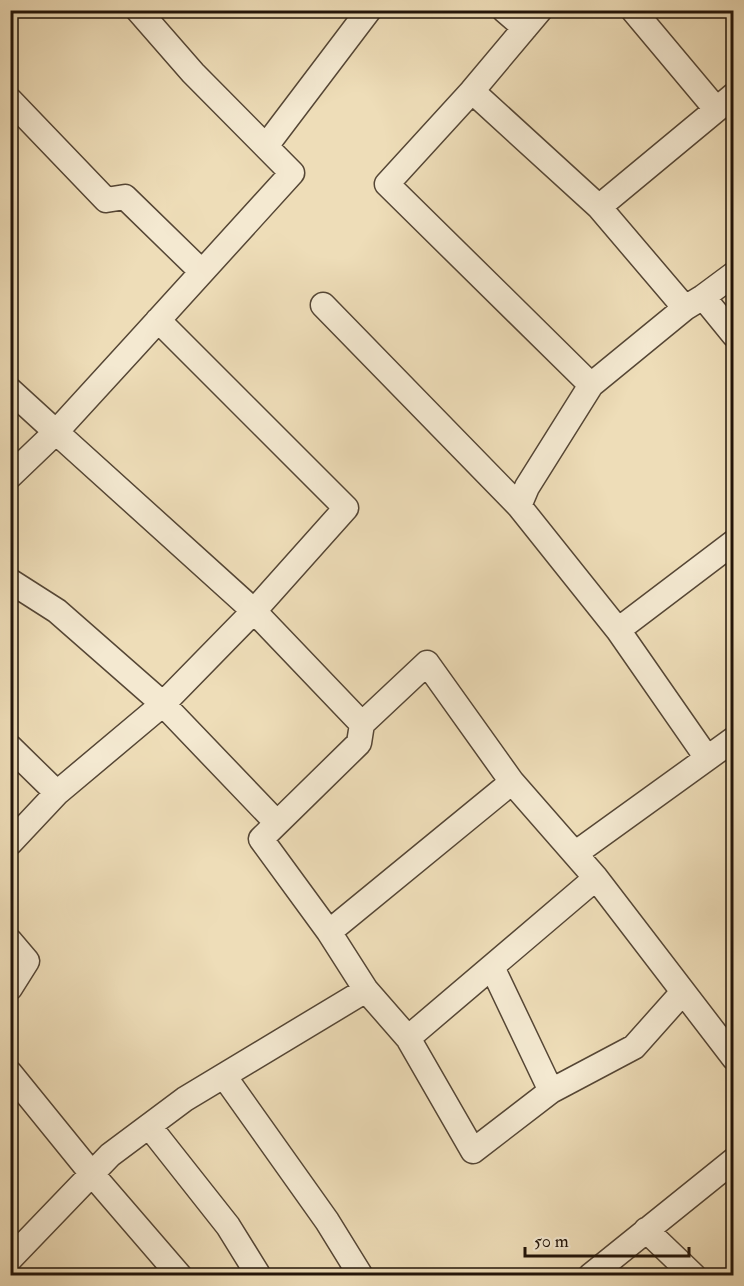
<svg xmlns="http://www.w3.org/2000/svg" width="744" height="1286" font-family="'IM FELL Double Pica',serif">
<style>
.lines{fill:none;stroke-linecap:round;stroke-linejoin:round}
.minor-casing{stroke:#554635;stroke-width:27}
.minor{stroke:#f4e9d1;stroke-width:24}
</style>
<rect width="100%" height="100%" fill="#eeddb8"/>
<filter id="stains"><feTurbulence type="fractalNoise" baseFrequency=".00333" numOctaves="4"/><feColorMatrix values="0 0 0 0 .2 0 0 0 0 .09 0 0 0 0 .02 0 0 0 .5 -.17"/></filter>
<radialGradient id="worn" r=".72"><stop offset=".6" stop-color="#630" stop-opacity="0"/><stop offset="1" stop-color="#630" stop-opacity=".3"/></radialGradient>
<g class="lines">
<g class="minor-casing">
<path id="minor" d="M138,10L193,73L292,173C214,259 135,346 56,432L254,611L346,508L158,320
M504,10L525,28
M540,10L472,91L599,207
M633,10L716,109
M472,91L387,184L591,385
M10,100L106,200L125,197L202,272
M266,146L369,10
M703,297L734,335
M323,305L519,506
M685,308L599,207L734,95
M10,390L56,432L10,476
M10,581L57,611L163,704L57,793L10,843
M618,630L734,542
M10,747L57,793
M707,758L618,630L519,506L527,487L591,385L685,308L703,297L734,274
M277,823L163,704L254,611L362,724
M576,853L734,739
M329,932L261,839L359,743L362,724L427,663L512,782
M10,941L27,961L10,988
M366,990L329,932L512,782L596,878
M408,1038L473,1151L551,1091L492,967
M10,1073L92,1174L180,1276
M224,1076L327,1221L361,1276
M551,1091L634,1047L683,992
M149,1126L228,1226L259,1276
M646,1230L694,1276
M10,1259L110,1155L185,1099L366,990L408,1038L596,878L734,1058
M590,1276L734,1160"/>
</g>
<use href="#minor" class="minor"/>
</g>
<rect width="744" height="1286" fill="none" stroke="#eeddb8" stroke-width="36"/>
<rect x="12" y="12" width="720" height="1262" fill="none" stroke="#221409" stroke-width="3"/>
<rect x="18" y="18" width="708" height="1250" fill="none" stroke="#221409" stroke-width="1.5"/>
<path d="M525 1247v9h164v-9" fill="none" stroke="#221409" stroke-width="3"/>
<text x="534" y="1247" font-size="18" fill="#221409" stroke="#f4e9d1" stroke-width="4.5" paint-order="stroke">50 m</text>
<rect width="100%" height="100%" filter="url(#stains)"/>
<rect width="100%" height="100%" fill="url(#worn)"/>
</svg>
